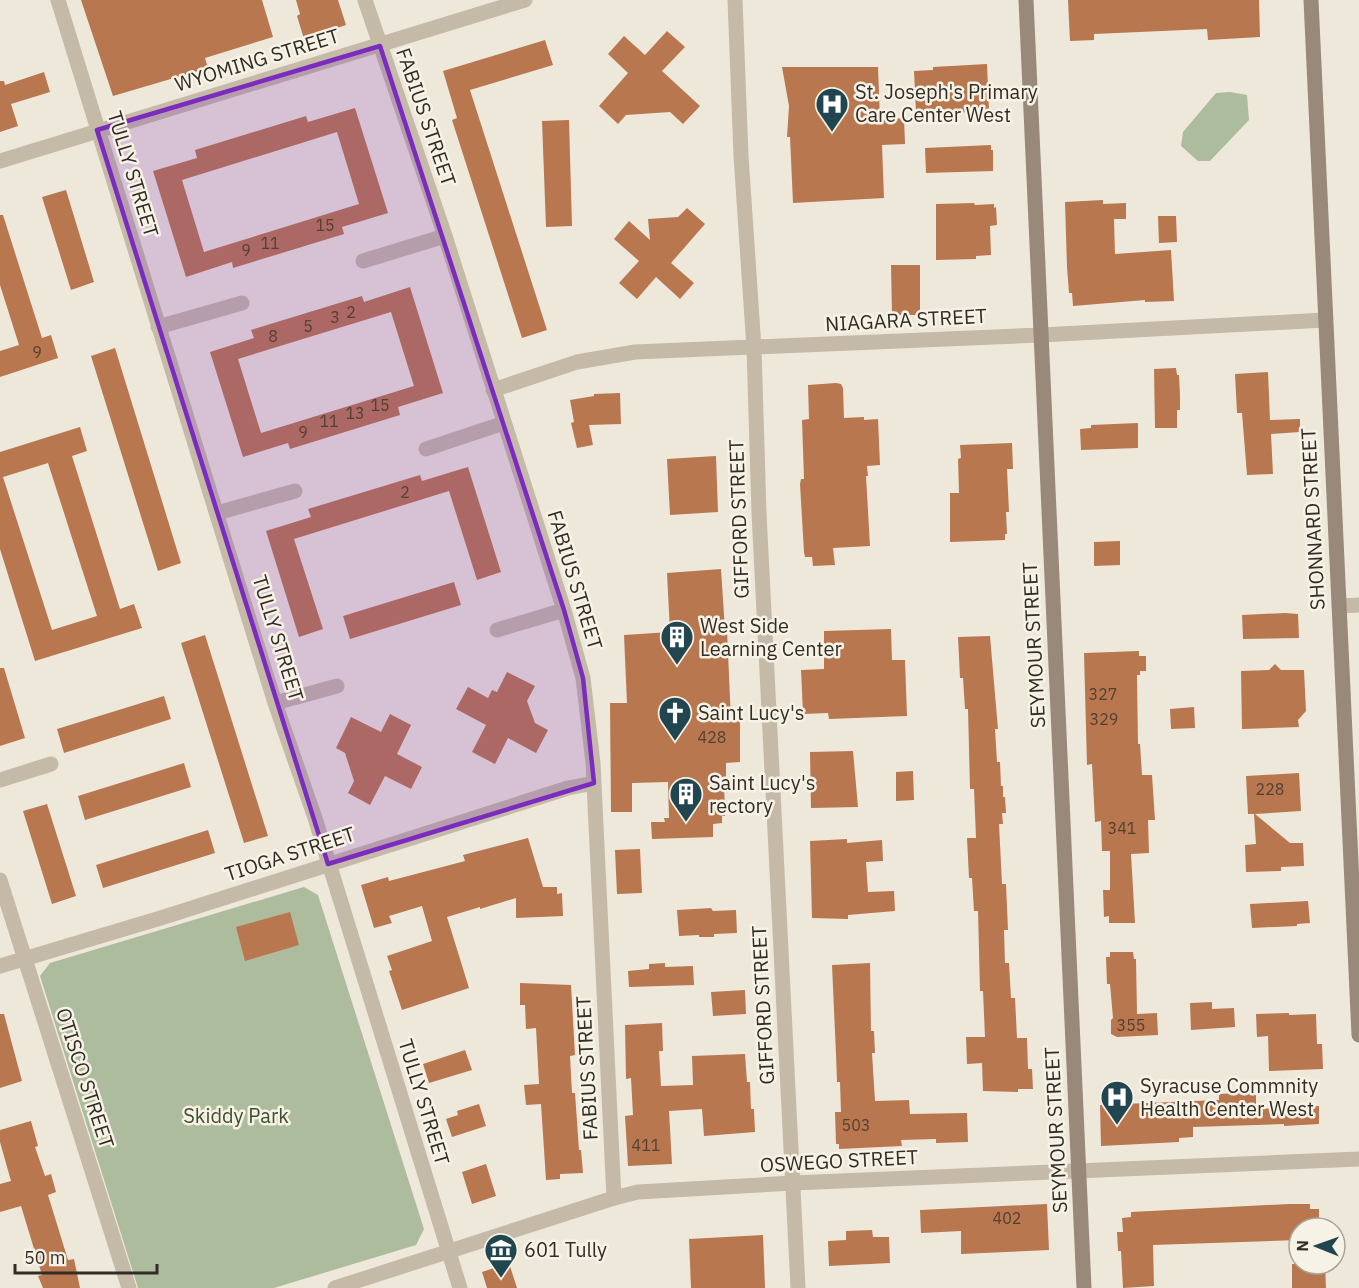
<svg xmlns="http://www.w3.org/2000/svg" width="1359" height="1288" font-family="'IBM Plex Sans',sans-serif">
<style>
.green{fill:#adbc9c}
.building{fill:#b8774f;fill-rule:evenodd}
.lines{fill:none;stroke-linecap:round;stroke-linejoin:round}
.street{stroke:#c5b9a8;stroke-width:15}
.secondary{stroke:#98897a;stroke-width:15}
.marked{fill:#7b2cbf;fill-opacity:0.2;stroke:#7b2cbf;stroke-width:4.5;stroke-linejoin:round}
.labels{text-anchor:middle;stroke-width:5;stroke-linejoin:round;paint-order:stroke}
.number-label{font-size:16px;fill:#544031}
.street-label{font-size:20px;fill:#332d27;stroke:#f7f2e6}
.poi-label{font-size:20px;fill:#332d27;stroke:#f7f2e6;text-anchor:start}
.park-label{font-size:20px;fill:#3e4e2e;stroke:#f7f2e6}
</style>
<rect width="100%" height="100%" fill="#eee8db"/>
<path class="green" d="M1230,92L1247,95L1249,120L1210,161H1198L1181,146L1183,132L1216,93Z
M304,887L318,895L424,1229L416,1245L274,1288H138L40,976L50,963Z"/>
<path class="building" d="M81,0H262L273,37L205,58L208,68L113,96Z
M296,0H338L346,25L304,39L297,16L300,14Z
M1068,0H1259L1260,37L1208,40L1207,29L1094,34V40L1070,41Z
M667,31L685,47L662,71L700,106L683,124L670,112L626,115L618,124L599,106L628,73L608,54L624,36L645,55Z
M545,40L553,65L470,90L547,330L522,338L452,120L457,118L443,71Z
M987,64L989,111L934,114V111L916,112L914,71L933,70V67Z
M782,67H878L880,120L904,118L905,144L882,145L884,198L793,203L790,137H787L789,106Z
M44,72L50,92L11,104L18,126L0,132V81H4L6,89L5,85Z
M355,108L388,213L342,227L344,234L233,268L232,262L186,277L153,171L197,158L195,150L306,116L308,122ZM337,132L359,204L204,252L182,180Z
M569,120L572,226L546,227L542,121Z
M991,145V150H993V171L926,173L925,148Z
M66,190L94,282L71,290L42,197Z
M1103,200V204L1126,203V219H1114L1115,254L1171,250L1174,301L1145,302V300L1073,306L1072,293H1069L1067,267L1065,202Z
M974,203L975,205L994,204V208L996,207L997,225L990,226L991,255L976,256V259L936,260V204Z
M687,208L705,224L671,263L694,283L680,299L656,277L637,299L619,283L639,261L614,239L629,221L650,240L648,219L678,217Z
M0,215H3L42,338L51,335L58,358L0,377V351L19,345L0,285Z
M1158,216H1176L1177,242L1159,243Z
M891,265H920V315H892Z
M410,287L443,393L398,407L400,415L290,449L288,443L243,457L210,352L254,338L251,330L362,296L364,302ZM391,312L414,386L261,433L238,359Z
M115,348L181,563L158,571L91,356Z
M1176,368L1177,375H1179L1180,396V410H1177V428H1155L1154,369Z
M1268,372L1270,420L1300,419V432L1271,434L1273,474L1247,475L1242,413H1237L1235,374Z
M836,383L841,384L843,388L844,418L864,417V420L878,419L880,465L867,466L868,476H866L870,546L833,548L835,565L813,566L812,557H805L804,552L800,484L801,479H804L802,420L809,419L808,385Z
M620,393L621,424L589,425L593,445L577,448L571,423L574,422L570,400L594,396V394Z
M1138,423V448L1081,450L1080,429L1091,428V425Z
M80,427L87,451L72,456L120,609L134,604L142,628L35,661L0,549V452ZM48,463L97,616L52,630L3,477L0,478Z
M1012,443L1013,469H1007L1009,512H1006L1007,534H1005V540L950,542V493H959L958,459L961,458L960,445Z
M716,456L718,512L670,515L667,459Z
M468,467L501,572L477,580L449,491L294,539L323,629L299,637L266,531L311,517L308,509L420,475L422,481Z
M1120,541V565L1094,566V542Z
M721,569L725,630H727L731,721H740V762L726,763V782H724L725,816H722V823L713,824V837L652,839L651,822H665L664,818H669L668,782L632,783V812H611L610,703H627L624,635L670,632L667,573Z
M454,582L461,605L350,639L343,616Z
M1285,613L1298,614L1299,638L1243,639L1242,615Z
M891,629L892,660H905L907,716L829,719L828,713L803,714L801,670L824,669V631Z
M205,635L268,836L244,843L181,643Z
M990,636L998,729H995L997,762H1000L1001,786H1003V797H1005L1006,813H1002L1003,824H999L1002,884H1006L1008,930H1004L1005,963H1009L1011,998H1015L1017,1038H1027L1028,1069H1032L1033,1089H1018V1092L983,1091L982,1063L967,1064L966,1037H985L983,991H980L978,911H974L972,878H969L967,838H976L974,789H970L968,709H965L963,678H960L958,637Z
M1139,651V656H1146V671H1140V675H1137L1138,744H1140L1142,775H1152L1155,820H1148L1149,853L1131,854L1135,923H1109V916L1104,917L1103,890H1110V851H1102L1101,821L1095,822L1092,764L1087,765L1084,653Z
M1275,664L1281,670H1304L1306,711L1298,720L1299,727L1242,729L1241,671L1269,670Z
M0,668H4L25,738L0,746Z
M507,672L535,686L527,701L535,723L548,730L536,753L508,738L495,764L472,752L486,725L456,709L468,687L488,698L492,690L497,692Z
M164,696L171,719L64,753L57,729Z
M1194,707L1195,728L1171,729L1170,709Z
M390,714L411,725L397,754L422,767L411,789L385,776L370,805L348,793L354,781L345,753L336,748L351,717L381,732Z
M853,751L858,807L811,808L810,752Z
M184,763L191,787L85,820L78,796Z
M913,771L914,800L896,801V772Z
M1299,773L1301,811L1255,814L1290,843H1303L1304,866L1281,867V871L1246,872L1245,845L1256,844L1254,814H1248L1246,776Z
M47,804L76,896L52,904L23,811Z
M208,830L215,853L103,888L96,865Z
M528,838L543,887H557V894L562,893L563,916L516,918V898L480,909V907L447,917L469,988L402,1010L389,971L392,970L387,956L432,941L422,906L389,916L392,923L374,928L361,885L388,877L389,881L450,865L465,861L463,855Z
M847,839V843L882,840L883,861L866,862L868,892L894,891L895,911L848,915V919L812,918L810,841Z
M640,849L642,893L617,894L615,850Z
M1308,901L1310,923L1297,924V926L1252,928L1250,904Z
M711,908L713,911L736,910L737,933L714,934V937H699V935L679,936L677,910Z
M290,912L299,945L245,961L236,927Z
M1110,952H1133L1134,959H1136L1137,1014L1157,1013L1158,1035L1117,1037L1111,1034V1020L1113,1018L1110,984H1107L1106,957H1110Z
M665,963V967L693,966L694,985L629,987L628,971L649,969V964Z
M870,963L871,1031H874L875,1053H872L875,1101L909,1100L910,1114L967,1113L968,1142L936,1143V1139L901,1140L902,1146L839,1149V1144H836L835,1112H841L840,1082H837L836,1054L832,965Z
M520,983L571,985L575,1055L570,1056L572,1093H575L579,1150H581L583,1173L560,1174V1179L546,1180L541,1104L526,1105L524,1085L539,1084L536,1028L526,1029L525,1005H520Z
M745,990L746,1014L713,1016L711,992Z
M1212,1002V1009L1234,1008L1235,1027L1191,1030L1190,1003Z
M1289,1013V1015L1316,1014L1317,1044H1322L1323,1069L1269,1071L1268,1036L1257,1037L1256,1014Z
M0,1014H4L22,1081L0,1088Z
M662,1023L663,1051H659L661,1086L693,1085L692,1056L745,1054L747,1082H750L751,1109H754L755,1132L704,1136L702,1109L669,1111L672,1164L628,1166L625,1116L633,1115L631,1078L626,1079L625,1025Z
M465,1050L472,1070L429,1083L423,1064Z
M1256,1092V1109L1319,1106V1124L1284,1126V1124L1193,1127V1137L1179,1138V1142L1101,1146L1100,1105L1219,1100V1094Z
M479,1104L486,1126L452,1137L446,1119L458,1115L457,1111Z
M31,1121L38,1146L35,1147L45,1176L51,1174L56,1192L48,1195L68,1260L74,1259L80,1288H43L38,1276L42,1275L21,1206L0,1212V1184L11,1181L0,1142V1130Z
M486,1164L496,1196L472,1204L462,1172Z
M1047,1204L1049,1250L961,1254V1231L921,1233L920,1210Z
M1289,1204H1310V1209H1319V1228H1299V1240L1153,1245L1154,1286L1123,1288L1121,1251H1118L1117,1232H1123L1122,1218L1131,1217V1212Z
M872,1230L873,1237H889L890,1263L829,1266L828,1241L846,1240V1231Z
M763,1235L765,1288H691L689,1239Z
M509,1263L517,1288H487L482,1272Z
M1292,1264H1325L1326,1288H1292Z"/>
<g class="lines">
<path class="street" d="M58,0L275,703L315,818L460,1288
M365,0L445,236L564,610L583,678L593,763L614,1198
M735,0L741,156L754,348L759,513L798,1288
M0,161L525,0
M363,261L445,236
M158,327L242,303
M493,390L577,362L635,352L1041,335L1325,320
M426,449L504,423
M217,513L295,491
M1339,606L1359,605
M497,630L564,610
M275,703L337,686
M0,780L51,764
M0,880L129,1288
M0,966L164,917L568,788L594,783
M335,1288L614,1198L638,1192L793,1183L1359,1159"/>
<path class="secondary" d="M1026,0L1084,1288
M1311,0L1359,1035"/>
</g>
<path class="marked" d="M380,46L564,610L583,678L594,783L328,864L97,130Z"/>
<defs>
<g id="hospital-pin" transform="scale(1.725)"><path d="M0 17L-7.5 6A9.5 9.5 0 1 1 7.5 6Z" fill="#22464f" stroke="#f7f2e6"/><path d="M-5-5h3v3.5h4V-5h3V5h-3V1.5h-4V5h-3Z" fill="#fff"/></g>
<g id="building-pin" transform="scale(1.725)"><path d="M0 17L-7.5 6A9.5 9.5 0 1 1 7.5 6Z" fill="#22464f" stroke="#f7f2e6"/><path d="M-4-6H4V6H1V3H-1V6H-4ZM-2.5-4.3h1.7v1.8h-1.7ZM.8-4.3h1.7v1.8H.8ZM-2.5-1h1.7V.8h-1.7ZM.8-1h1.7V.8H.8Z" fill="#fff"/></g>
<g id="church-pin" transform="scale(1.725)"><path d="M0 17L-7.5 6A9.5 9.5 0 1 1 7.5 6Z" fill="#22464f" stroke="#f7f2e6"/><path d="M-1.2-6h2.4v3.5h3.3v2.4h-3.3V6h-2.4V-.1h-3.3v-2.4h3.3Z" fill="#fff"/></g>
<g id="museum-pin" transform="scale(1.725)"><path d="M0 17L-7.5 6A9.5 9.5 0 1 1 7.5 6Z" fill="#22464f" stroke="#f7f2e6"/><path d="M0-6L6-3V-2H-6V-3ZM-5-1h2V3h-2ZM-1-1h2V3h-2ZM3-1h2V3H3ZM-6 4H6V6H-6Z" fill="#fff"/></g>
</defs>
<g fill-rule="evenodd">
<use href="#hospital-pin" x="832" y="104"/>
<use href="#building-pin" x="677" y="637"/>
<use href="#church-pin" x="675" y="713"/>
<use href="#building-pin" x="686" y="794"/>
<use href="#hospital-pin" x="1117" y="1097"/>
<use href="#museum-pin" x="501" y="1250"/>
</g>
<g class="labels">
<g class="number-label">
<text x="325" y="231">15</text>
<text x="270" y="249">11</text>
<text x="246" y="256">9</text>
<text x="351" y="318">2</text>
<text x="335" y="323">3</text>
<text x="308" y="332">5</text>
<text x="273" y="342">8</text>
<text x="37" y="358">9</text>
<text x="380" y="411">15</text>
<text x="355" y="419">13</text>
<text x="329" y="427">11</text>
<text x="303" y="438">9</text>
<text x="405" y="498">2</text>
<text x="1103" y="700">327</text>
<text x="1104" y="725">329</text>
<text x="712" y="743">428</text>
<text x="1270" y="795">228</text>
<text x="1122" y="834">341</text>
<text x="1131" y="1031">355</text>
<text x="856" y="1131">503</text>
<text x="646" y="1151">411</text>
<text x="1007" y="1224">402</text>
</g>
<g class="street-label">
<text transform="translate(257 60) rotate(-17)" y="7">WYOMING STREET</text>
<text transform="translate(426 117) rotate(71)" y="7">FABIUS STREET</text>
<text transform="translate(133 174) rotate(73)" y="7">TULLY STREET</text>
<text transform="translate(906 320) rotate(-3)" y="7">NIAGARA STREET</text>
<text transform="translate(739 519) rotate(-92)" y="7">GIFFORD STREET</text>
<text transform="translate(1313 519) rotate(-93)" y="7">SHONNARD STREET</text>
<text transform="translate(575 580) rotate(73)" y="7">FABIUS STREET</text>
<text transform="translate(278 638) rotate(73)" y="7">TULLY STREET</text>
<text transform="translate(1034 645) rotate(-93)" y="7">SEYMOUR STREET</text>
<text transform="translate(290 854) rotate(-18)" y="7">TIOGA STREET</text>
<text transform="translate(763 1005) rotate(-93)" y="7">GIFFORD STREET</text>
<text transform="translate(587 1068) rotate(-93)" y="7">FABIUS STREET</text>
<text transform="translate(85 1078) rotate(72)" y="7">OTISCO STREET</text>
<text transform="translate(424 1102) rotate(73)" y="7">TULLY STREET</text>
<text transform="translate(1056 1130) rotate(-93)" y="7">SEYMOUR STREET</text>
<text transform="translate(839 1161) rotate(-3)" y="7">OSWEGO STREET</text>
</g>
<g class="poi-label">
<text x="855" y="99">St. Joseph's Primary<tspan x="855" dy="23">Care Center West</tspan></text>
<text x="700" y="633">West Side<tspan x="700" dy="23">Learning Center</tspan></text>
<text x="698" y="720">Saint Lucy's</text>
<text x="709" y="790">Saint Lucy's<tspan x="709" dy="23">rectory</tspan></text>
<text x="1140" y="1093">Syracuse Commnity<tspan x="1140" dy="23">Health Center West</tspan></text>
<text x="524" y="1257">601 Tully</text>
</g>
<g class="park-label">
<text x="236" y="1123">Skiddy Park</text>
</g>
</g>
<g transform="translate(1317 1246) rotate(271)"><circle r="28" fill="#f7f2e6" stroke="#a9a39a" stroke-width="1.5"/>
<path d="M0-4.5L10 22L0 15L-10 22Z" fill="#22464f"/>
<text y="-9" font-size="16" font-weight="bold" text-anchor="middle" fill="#332d27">N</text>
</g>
<path d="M15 1264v9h142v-9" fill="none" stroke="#332d27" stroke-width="3"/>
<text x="24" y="1264" font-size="18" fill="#332d27" stroke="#f7f2e6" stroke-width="4.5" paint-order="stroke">50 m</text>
</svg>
